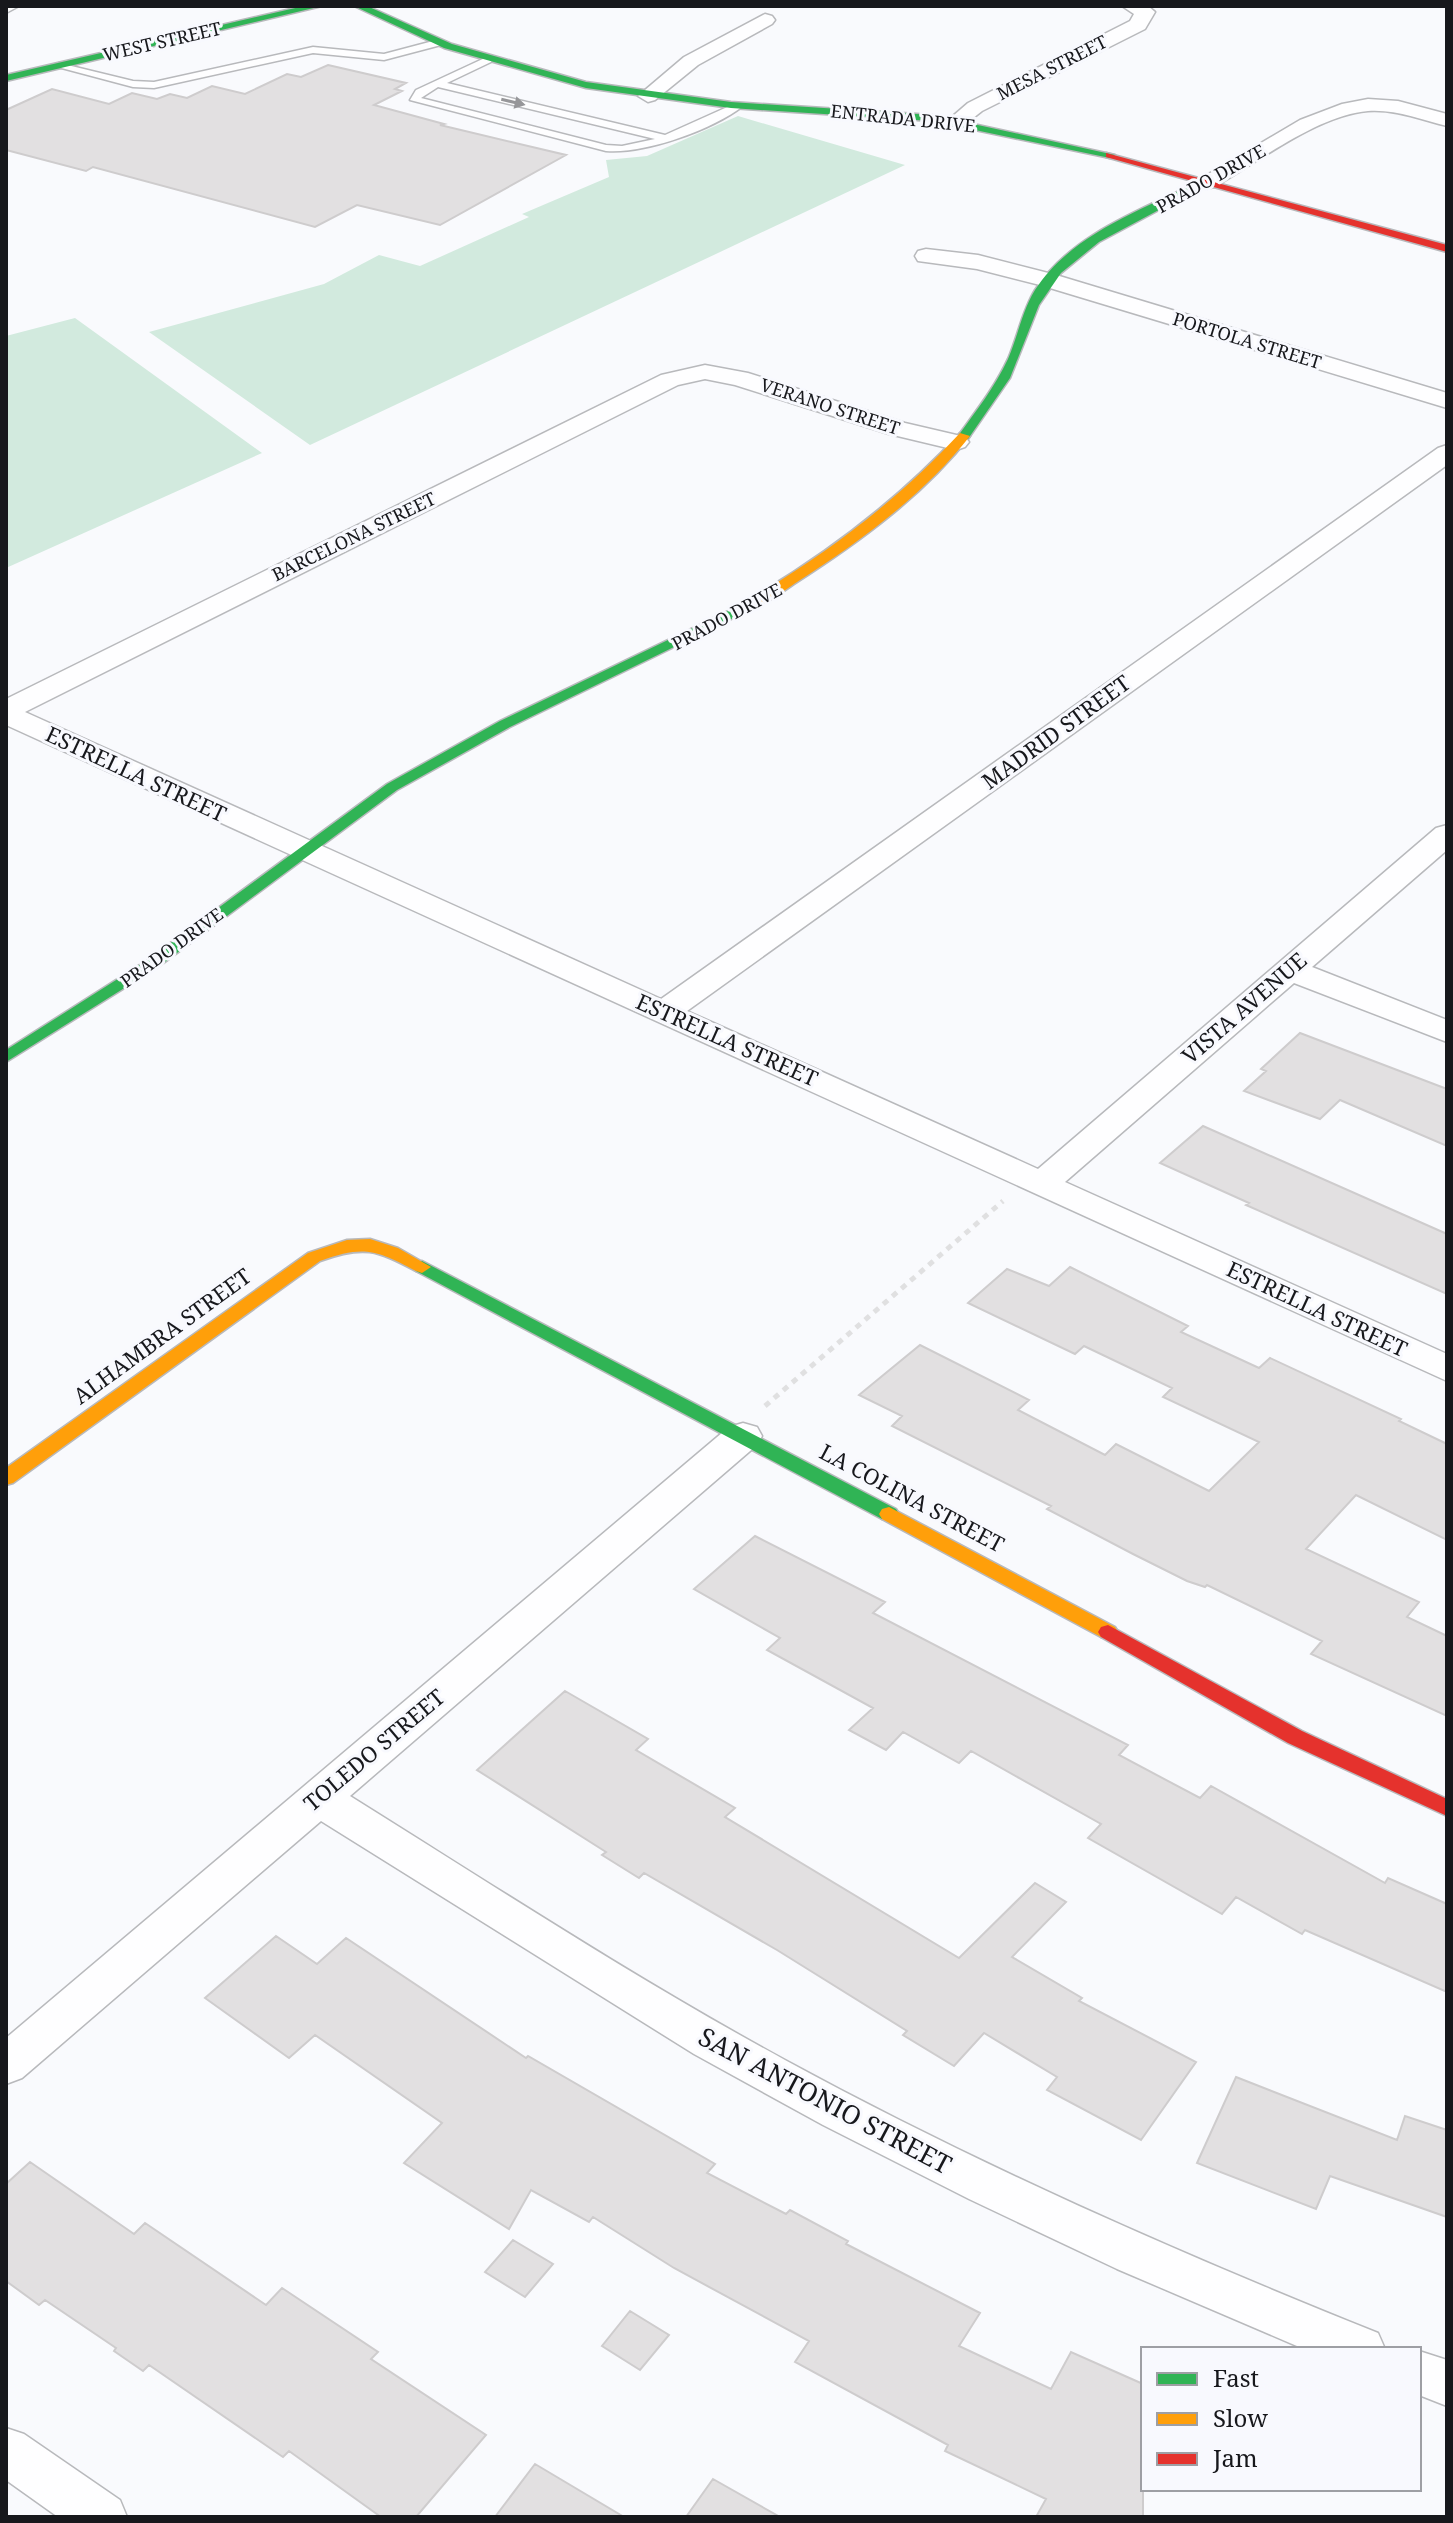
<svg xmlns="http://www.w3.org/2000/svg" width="1453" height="2523" font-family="'Noto Serif',serif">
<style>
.green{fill:#d2eade}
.building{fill:#e2e0e1;stroke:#cecccd;stroke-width:2}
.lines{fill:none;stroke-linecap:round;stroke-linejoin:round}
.lane-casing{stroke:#b8b9bc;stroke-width:3}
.street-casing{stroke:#b8b9bc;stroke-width:3}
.fast-casing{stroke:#b8b9bc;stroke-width:3}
.slow-casing{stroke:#b8b9bc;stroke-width:3}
.jam-casing{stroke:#b8b9bc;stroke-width:3}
.path{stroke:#e0e0e1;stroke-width:5;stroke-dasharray:6 6;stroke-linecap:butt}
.lane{fill:#fefeff;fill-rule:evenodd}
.street{fill:#fefeff;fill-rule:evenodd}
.fast{fill:#30b455;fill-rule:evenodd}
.slow{fill:#ff9f0a;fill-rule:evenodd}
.jam{fill:#e5322d;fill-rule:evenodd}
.oneway{fill:#969699}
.labels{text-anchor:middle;stroke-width:6;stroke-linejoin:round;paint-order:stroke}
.far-street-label{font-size:18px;fill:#17181c;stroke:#f8f9fe}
.street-label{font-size:22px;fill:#17181c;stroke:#f8f9fe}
.near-street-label{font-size:26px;fill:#17181c;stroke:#f8f9fe}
</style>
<rect width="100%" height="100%" fill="#f9fafd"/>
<path class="green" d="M738,116L905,165L310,445L149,332L324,284L379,255L420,266L529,217L522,214L609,177L606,160L647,156Z
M75,318L262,453L6,568V336Z"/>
<path class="building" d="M328,65L406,83L395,89L402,91L374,105L444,124L440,125L566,155L440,225L357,205L315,227L93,167L86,171L6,150V110L52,89L109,104L132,93L157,99L170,94L187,98L212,86L245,94L287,74L301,77Z
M1300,1033L1447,1089V1146L1340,1100L1320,1119L1244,1091L1266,1071L1261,1069Z
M1203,1126L1447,1234V1294L1246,1205L1249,1203L1160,1163Z
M1070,1267L1188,1326L1181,1332L1259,1368L1270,1358L1401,1419L1399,1421L1447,1444V1540L1356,1495L1306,1549L1419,1602L1407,1617L1447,1636V1716L1311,1654L1322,1641L1207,1585L1205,1587L1187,1581L1133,1554L1047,1509L1051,1506L892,1426L902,1416L859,1395L920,1345L1029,1400L1018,1410L1105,1455L1116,1444L1209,1491L1259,1442L1163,1397L1172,1388L1084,1346L1075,1354L968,1303L1007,1269L1049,1286Z
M755,1536L885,1602L873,1613L1128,1745L1119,1755L1200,1798L1211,1786L1385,1883L1388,1878L1447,1904V1992L1305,1930L1302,1934L1236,1897L1222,1914L1088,1838L1101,1824L971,1751L959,1763L903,1732L886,1750L849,1730L873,1708L767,1650L780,1638L694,1589Z
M565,1691L648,1739L636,1750L735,1808L725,1817L959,1958L1035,1883L1066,1902L1012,1957L1082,1998L1079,2001L1196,2062L1141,2140L1047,2090L1057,2077L984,2033L954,2066L903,2035L907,2031L777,1950L644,1873L639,1878L602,1855L606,1852L477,1770Z
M276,1936L317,1964L346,1938L526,2058L528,2056L715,2164L707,2173L786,2214L790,2210L848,2241L846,2244L980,2313L959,2346L1051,2389L1071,2352L1143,2384V2517H1036L1046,2499L945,2451L948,2445L795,2362L809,2341L674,2268L593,2217L589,2222L531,2190L509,2229L404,2163L442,2123L315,2035L289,2058L205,1998Z
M1236,2077L1397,2140L1405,2116L1447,2130V2217L1330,2176L1316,2209L1197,2163Z
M30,2162L134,2234L145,2223L266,2305L282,2288L378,2352L371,2359L486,2435L416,2517H381L289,2451L283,2457L149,2365L143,2371L114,2351L116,2348L45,2300L39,2305L6,2281V2184Z
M513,2240L553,2264L525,2297L485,2272Z
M630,2311L669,2335L640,2370L602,2346Z
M535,2464L624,2517H495Z
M713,2479L780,2517H686Z"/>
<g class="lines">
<g class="lane-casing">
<path id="lane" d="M437,40L441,41V45L384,60L313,53L154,88L133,87L54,66L59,63L133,81L154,82L313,47L384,54Z
M487,57L492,60L491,62L447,83L665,135L734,104L743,106C712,130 645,154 606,151L410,100L416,90ZM438,87L655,139L622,146L606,145L421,98Z"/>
</g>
<g class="street-casing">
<path id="street" d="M6,6H19L6,13Z
M1122,6H1148L1155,12L1145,29L982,111L963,126H949L946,122L968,103L1130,21L1134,14Z
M765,14L772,16L775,20L772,24L698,65L655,100L648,102L638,96L684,57Z
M1368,99L1398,101L1447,114V126C1422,120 1395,109 1368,111C1318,115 1258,162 1214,187L1206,189L1195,182L1300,120L1342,104Z
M926,249L978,255L1056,275L1447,393V408L1040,285L977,269L918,261L915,256L918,251Z
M705,365L748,373L905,423L965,437L969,442L965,447L956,450L889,434L735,385L705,379L678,385L25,712L661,999L1438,448L1447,445V465L687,1011L1038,1169L1436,828L1447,825V850L1312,967L1447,1020V1042L1294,983L1065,1182L1447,1354V1381L6,725V699L661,375Z
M743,1423L757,1427L762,1436L757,1445L350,1796C494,1886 636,1979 785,2060C976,2164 1176,2252 1378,2333L1385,2349H1304L1117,2269L969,2199L823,2125L694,2054L321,1821L22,2078L6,2084V2038L729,1427Z
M1419,2351L1447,2360V2406L1419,2395Z
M6,2428L24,2434L120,2500L127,2517H58L6,2480Z"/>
</g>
<g class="fast-casing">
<path id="fast" d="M304,6H322L6,81V75Z
M354,6H367L452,44L586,82L731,102L932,115L1115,155L1110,158L932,121L731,108L586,88L444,48Z
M1202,180L1211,182L1099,242L1061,273L1039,305L1010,378L968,439H960L958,436C976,411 995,387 1008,359C1018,336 1022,311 1035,290C1072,233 1144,209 1202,180Z
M755,598L762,602L760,605L510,727L397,790L158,967L6,1062V1050L146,961L387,784L500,721Z
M422,1261L896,1509L899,1514L896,1519H882L416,1271L413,1267Z"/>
</g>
<g class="slow-casing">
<path id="slow" d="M960,433L970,436C923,496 858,543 794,584C782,592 765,607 750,605V599C828,553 898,500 960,433Z
M370,1239L398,1248L431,1267L422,1273L416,1271C376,1250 364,1245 320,1261L13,1483L6,1485V1468L308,1253L347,1240Z
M889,1507L1115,1627L1118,1632L1115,1637H1101L882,1519L879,1514L882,1509Z"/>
</g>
<g class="jam-casing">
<path id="jam" d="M1106,153L1447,245V252L1106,157Z
M1108,1625L1302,1731L1447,1799V1816L1288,1743L1101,1637L1098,1632L1101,1627Z"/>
</g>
<path class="path" d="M765,1406L1003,1201"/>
<use href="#lane" class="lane"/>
<use href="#street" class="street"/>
<use href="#fast" class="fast"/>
<use href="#slow" class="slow"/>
<use href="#jam" class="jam"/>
</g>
<defs><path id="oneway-solid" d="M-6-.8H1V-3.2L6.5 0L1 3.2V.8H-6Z" transform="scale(2)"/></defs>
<use class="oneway" href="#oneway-solid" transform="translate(513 102) rotate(13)"/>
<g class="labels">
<g class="far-street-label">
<text transform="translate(162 42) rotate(-13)" y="6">WEST STREET</text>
<text transform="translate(1052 68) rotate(-27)" y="6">MESA STREET</text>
<text transform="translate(903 119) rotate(6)" y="6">ENTRADA DRIVE</text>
<text transform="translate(1211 179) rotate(-29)" y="6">PRADO DRIVE</text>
<text transform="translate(1247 341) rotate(17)" y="6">PORTOLA STREET</text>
<text transform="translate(830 407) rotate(18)" y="6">VERANO STREET</text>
<text transform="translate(354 537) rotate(-26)" y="6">BARCELONA STREET</text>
<text transform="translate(727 617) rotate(-28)" y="6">PRADO DRIVE</text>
<text transform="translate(172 948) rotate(-36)" y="6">PRADO DRIVE</text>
</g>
<g class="street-label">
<text transform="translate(1056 732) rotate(-36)" y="8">MADRID STREET</text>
<text transform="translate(136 774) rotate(25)" y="8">ESTRELLA STREET</text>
<text transform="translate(1244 1008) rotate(-41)" y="8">VISTA AVENUE</text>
<text transform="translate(727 1040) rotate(24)" y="8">ESTRELLA STREET</text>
<text transform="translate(1317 1309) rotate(25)" y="8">ESTRELLA STREET</text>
<text transform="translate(162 1336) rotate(-36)" y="8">ALHAMBRA STREET</text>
<text transform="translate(912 1498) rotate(28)" y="8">LA COLINA STREET</text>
<text transform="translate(374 1750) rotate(-40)" y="8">TOLEDO STREET</text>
</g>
<g class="near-street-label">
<text transform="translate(825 2101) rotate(28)" y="9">SAN ANTONIO STREET</text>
</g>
</g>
<rect width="1453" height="2523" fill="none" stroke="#17181c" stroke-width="16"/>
<rect x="1141" y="2347" width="280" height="144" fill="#f8f9fe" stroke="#9e9fa4" stroke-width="2"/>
<rect x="1157" y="2373" width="40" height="12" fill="#30b455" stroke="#9e9fa4" stroke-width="2"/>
<text x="1213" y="2387" font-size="24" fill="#17181c">Fast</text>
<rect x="1157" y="2413" width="40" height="12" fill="#ff9f0a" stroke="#9e9fa4" stroke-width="2"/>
<text x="1213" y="2427" font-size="24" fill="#17181c">Slow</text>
<rect x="1157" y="2453" width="40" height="12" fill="#e5322d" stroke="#9e9fa4" stroke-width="2"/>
<text x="1213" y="2467" font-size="24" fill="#17181c">Jam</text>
</svg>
